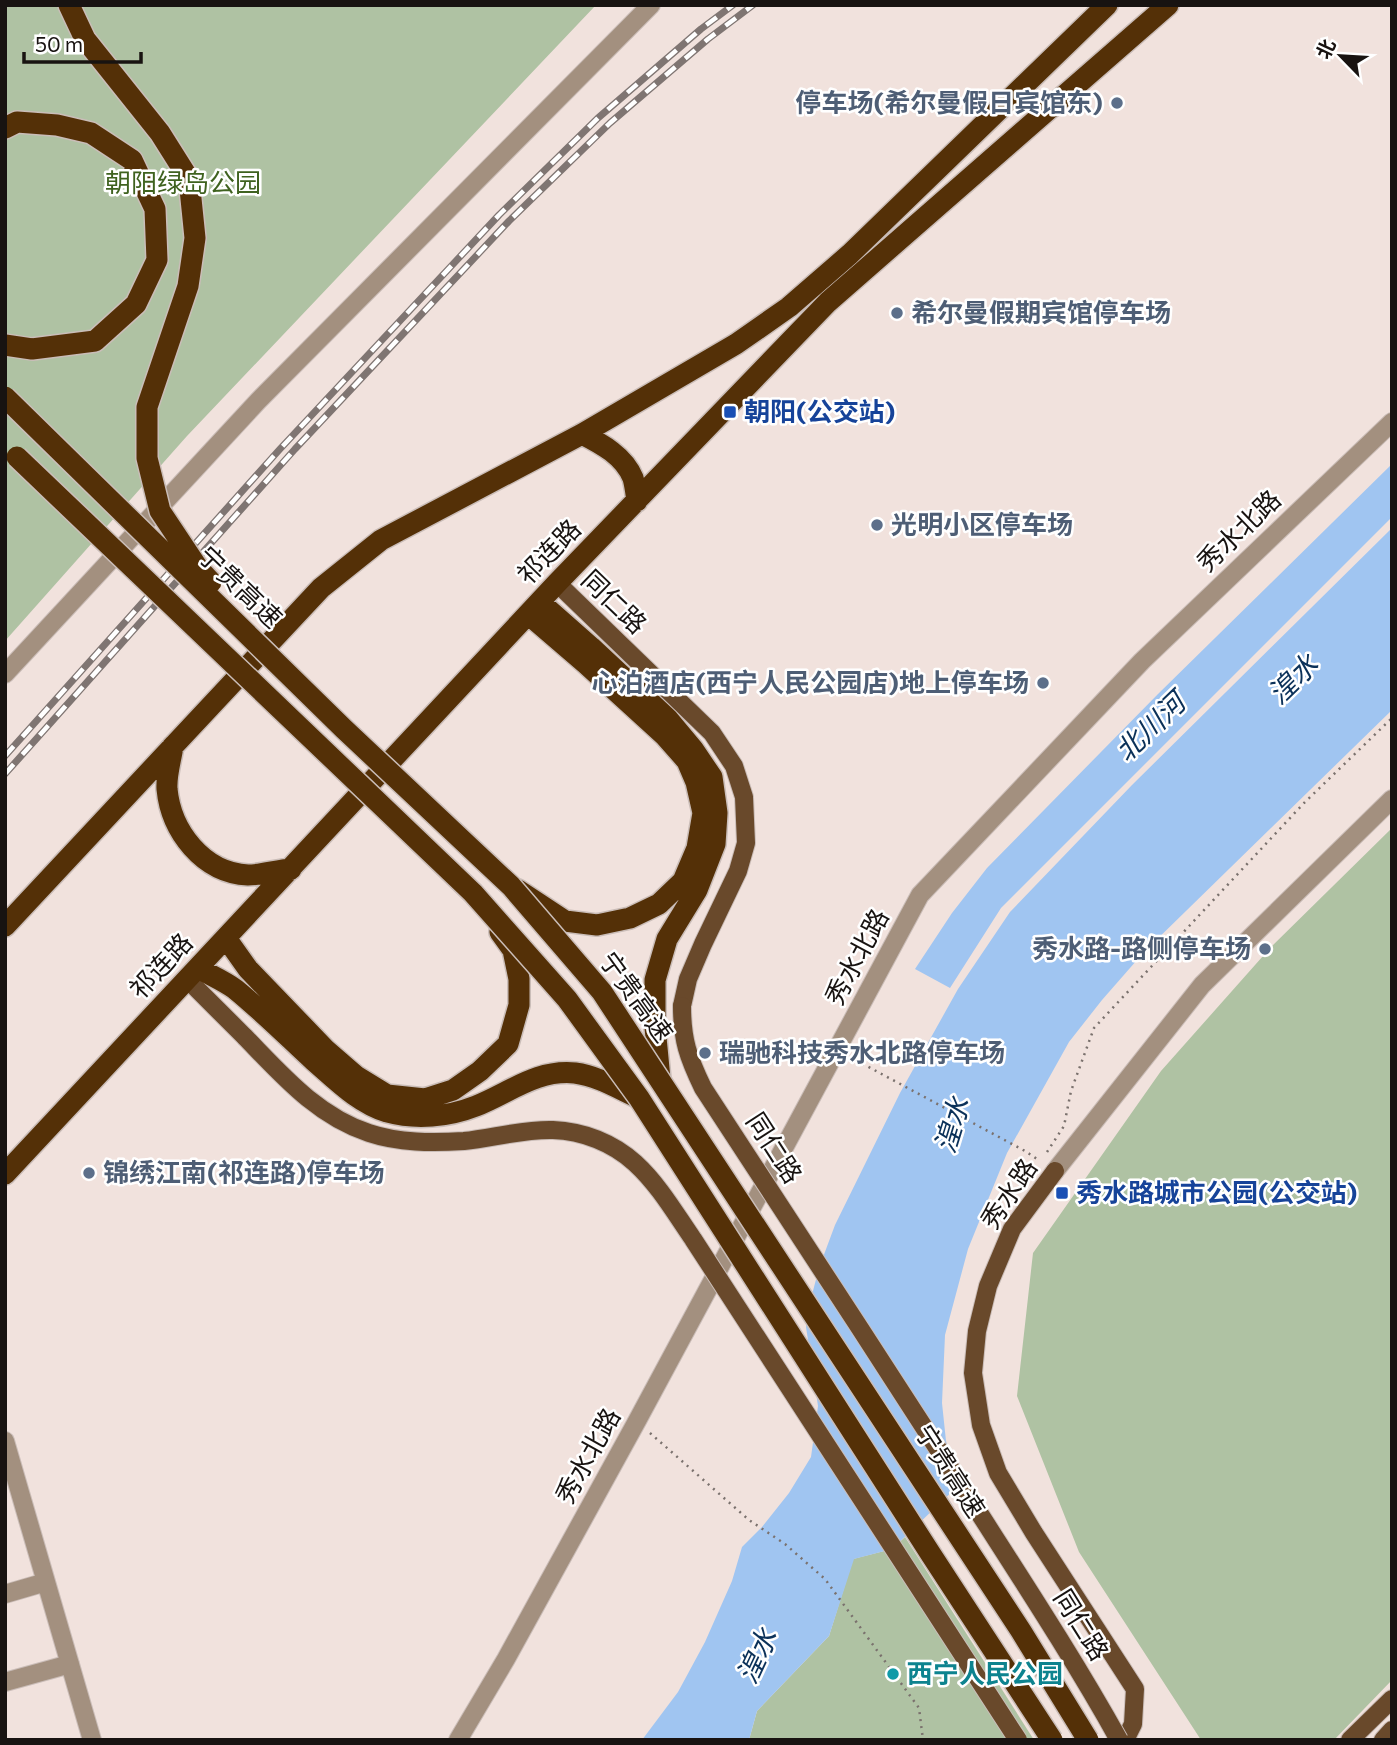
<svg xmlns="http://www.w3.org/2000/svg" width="1397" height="1745" font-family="Commissioner,'Noto Sans SC',sans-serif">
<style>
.green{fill:#afc2a3}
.water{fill:#a0c5f1}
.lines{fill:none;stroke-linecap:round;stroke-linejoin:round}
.minor-casing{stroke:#cabdb8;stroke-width:20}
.major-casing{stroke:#cabdb8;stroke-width:20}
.highway-casing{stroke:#cabdb8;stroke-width:24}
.path{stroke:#7a716d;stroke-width:2.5;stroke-dasharray:2 5;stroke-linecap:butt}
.minor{stroke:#a3907f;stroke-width:18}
.major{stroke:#69492b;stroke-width:18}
.highway{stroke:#543007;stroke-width:21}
.rail-casing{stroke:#7f7572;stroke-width:7}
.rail{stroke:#fff;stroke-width:4.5;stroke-dasharray:13;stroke-linecap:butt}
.major-bridge-casing{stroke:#cabdb8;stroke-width:20;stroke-linecap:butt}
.highway-bridge-casing{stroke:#cabdb8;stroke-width:24;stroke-linecap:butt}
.major-bridge{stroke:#69492b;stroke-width:18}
.highway-bridge{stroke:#543007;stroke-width:21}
.service-dot{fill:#5c6f8a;stroke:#fff;stroke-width:2.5}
.transit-dot{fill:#1a4fb4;stroke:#fff;stroke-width:2.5}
.culture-dot{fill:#0f9aa8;stroke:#fff;stroke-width:2.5}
.labels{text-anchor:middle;stroke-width:5;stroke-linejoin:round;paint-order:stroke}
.service-label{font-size:26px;font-weight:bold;fill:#4e5e75;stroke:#fff;text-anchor:start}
.park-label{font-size:26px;fill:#3f621f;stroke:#fff}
.transit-label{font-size:26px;font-weight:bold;fill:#164399;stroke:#fff;text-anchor:start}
.street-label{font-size:26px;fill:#181311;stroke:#fff}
.culture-label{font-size:26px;font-weight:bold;fill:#0d838f;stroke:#fff;text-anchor:start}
.water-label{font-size:28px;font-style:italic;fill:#0b3159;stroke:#fff}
</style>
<rect width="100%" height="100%" fill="#f1e2dd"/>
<path class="green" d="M5,5H596L187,436L5,641Z
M1392,828V1680L1334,1740H1201L1079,1552L1017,1396L1033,1253L1161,1071L1271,947Z
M905,1537L1034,1740H749L757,1711L829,1636L853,1559L892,1549Z"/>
<path class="water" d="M1392,464V517L1001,908L950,988L915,969L952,913L987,868L1158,694Z
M1392,528V710L1144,952L1102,1000L1069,1042L1007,1153L968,1249L945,1335L942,1403L946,1441L958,1486L892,1549L854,1559L829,1636L757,1711L749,1740H642L678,1692L705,1642L732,1581L742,1547L762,1527L789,1493L811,1457L818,1406L806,1327L808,1310L819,1268L835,1225L900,1093L958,989L1010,912L1132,785Z"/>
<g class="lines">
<g class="minor-casing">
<path id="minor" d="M5,674L258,401L651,5
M1055,1171L1202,985L1392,799
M5,1441L92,1740
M5,1594L46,1582
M5,1682L70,1664
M458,1740L506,1659L637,1421L920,895L1142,661L1392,422"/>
</g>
<g class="major-casing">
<path id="major" d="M557,583L712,733L734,766L744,797L746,843L738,871L703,944L688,979L682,1006
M187,979L245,1037
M1055,1171L1012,1229L988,1286L977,1331L973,1373L981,1425L998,1473L1034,1533L1135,1689L1133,1724L1125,1740
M1350,1740L1392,1699
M1383,1740L1392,1730"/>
</g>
<g class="highway-casing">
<path id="highway" d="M69,5L85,39L160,133L189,179
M5,128L17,122L57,125L91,133L132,160L155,209L157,260L136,304L95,341L32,349L5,345
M582,434C602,444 624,456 633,478C635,485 636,494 637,501
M540,602L591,647L668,719L693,749L712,777L717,813L715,844L697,890L667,939L655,980V1027L660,1079
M173,746C171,760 166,775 167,789C171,831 203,873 248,875C262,875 277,870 291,869
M518,890L565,921L597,925L630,918L659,904L683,881L697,848L703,813L696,782L687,761L665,736L585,663L528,614
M5,926L321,588L381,540L582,434L736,344L789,307L850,254L1107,5
M226,938L248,969L326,1050L356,1076L387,1095L425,1099L453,1090L480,1071L508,1044L519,1005V979L513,950L500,932
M198,968C210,975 224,981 235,989C262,1011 288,1037 314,1061C336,1080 358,1103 387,1112C416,1120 448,1117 476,1106C509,1093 537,1069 575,1073C598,1076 619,1089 639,1098
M5,1174L557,583L828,302L1168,5"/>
</g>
<path class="path" d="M850,1057L1025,1151L1040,1161
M1047,1152L1064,1126L1071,1091L1094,1028L1304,803L1392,718
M650,1433L749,1520L785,1544L825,1579L919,1708L923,1740"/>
<use href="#minor" class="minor"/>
<use href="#major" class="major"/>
<use href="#highway" class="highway"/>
<g class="rail-casing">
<path id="rail" d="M5,756L280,449L499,215L598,118L701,29L733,5
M5,774L295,449L509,221L610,123L708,39L753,5"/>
</g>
<use href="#rail" class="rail"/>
<g class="major-bridge-casing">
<path id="major-bridge" d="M682,1006C682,1040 688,1057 703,1088C789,1219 875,1351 960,1483C1014,1568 1070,1652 1119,1740
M245,1037C282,1075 317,1116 369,1133C399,1143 432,1143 464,1141C493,1138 523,1129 553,1130C583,1131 613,1143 635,1163C659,1185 675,1213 693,1239L1018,1740"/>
</g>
<g class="highway-bridge-casing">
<path id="highway-bridge" d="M189,179L195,238L188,286L147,407V458L160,511L198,568L211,582
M5,397L344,729L511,886L602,992L1021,1631L1088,1740
M17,457L473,893L567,999L639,1098L930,1553L1052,1740"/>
</g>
<use href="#major-bridge" class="major-bridge"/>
<use href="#highway-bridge" class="highway-bridge"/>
</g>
<g class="service-dot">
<circle cx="1117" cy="103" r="7"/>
<circle cx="897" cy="313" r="7"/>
<circle cx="877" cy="525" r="7"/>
<circle cx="1043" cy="683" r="7"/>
<circle cx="1265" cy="949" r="7"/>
<circle cx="705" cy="1053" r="7"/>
<circle cx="89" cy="1173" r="7"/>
</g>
<g class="transit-dot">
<rect x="723" y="405" width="14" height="14" rx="3.5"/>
<rect x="1055" y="1186" width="14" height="14" rx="3.5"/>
</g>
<circle class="culture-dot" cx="893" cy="1674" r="7"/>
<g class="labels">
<g class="service-label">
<text x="1103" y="112" text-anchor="end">停车场(希尔曼假日宾馆东)</text>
<text x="911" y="322">希尔曼假期宾馆停车场</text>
<text x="891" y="534">光明小区停车场</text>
<text x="1029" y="692" text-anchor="end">心泊酒店(西宁人民公园店)地上停车场</text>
<text x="1251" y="958" text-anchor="end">秀水路-路侧停车场</text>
<text x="719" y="1062">瑞驰科技秀水北路停车场</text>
<text x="103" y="1182">锦绣江南(祁连路)停车场</text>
</g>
<g class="park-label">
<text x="183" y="192">朝阳绿岛公园</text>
</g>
<g class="transit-label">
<text x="744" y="421">朝阳(公交站)</text>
<text x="1076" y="1202">秀水路城市公园(公交站)</text>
</g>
<g class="street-label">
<text transform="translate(1239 531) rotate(-44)" y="9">秀水北路</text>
<text transform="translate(549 552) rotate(-46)" y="9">祁连路</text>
<text transform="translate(240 587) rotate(44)" y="9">宁贵高速</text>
<text transform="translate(614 602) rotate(44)" y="9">同仁路</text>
<text transform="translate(857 957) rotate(-62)" y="9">秀水北路</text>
<text transform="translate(161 966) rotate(-47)" y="9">祁连路</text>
<text transform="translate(636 997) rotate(54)" y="9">宁贵高速</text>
<text transform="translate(774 1148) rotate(57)" y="9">同仁路</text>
<text transform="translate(1009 1194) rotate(-56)" y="9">秀水路</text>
<text transform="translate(588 1456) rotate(-61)" y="9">秀水北路</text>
<text transform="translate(950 1471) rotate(57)" y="9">宁贵高速</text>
<text transform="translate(1081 1625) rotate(58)" y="9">同仁路</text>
</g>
<g class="culture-label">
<text x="907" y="1683">西宁人民公园</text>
</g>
<g class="water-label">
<text transform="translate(1293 679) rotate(-44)" y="10">湟水</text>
<text transform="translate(1150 727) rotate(-44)" y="10">北川河</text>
<text transform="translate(952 1125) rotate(-73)" y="10">湟水</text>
<text transform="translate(757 1656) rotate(-65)" y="10">湟水</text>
</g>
</g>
<rect width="1397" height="1745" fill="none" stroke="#181311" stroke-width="14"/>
<g transform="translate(1341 56) rotate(295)" stroke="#ffffff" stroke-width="5" paint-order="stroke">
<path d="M0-5L12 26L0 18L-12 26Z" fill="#181311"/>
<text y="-10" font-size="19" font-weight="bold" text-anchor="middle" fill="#181311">北</text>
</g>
<path d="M24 52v10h117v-10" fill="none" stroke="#181311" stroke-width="3.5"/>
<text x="35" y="52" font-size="21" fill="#181311" stroke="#ffffff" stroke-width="5" paint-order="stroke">50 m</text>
</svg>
